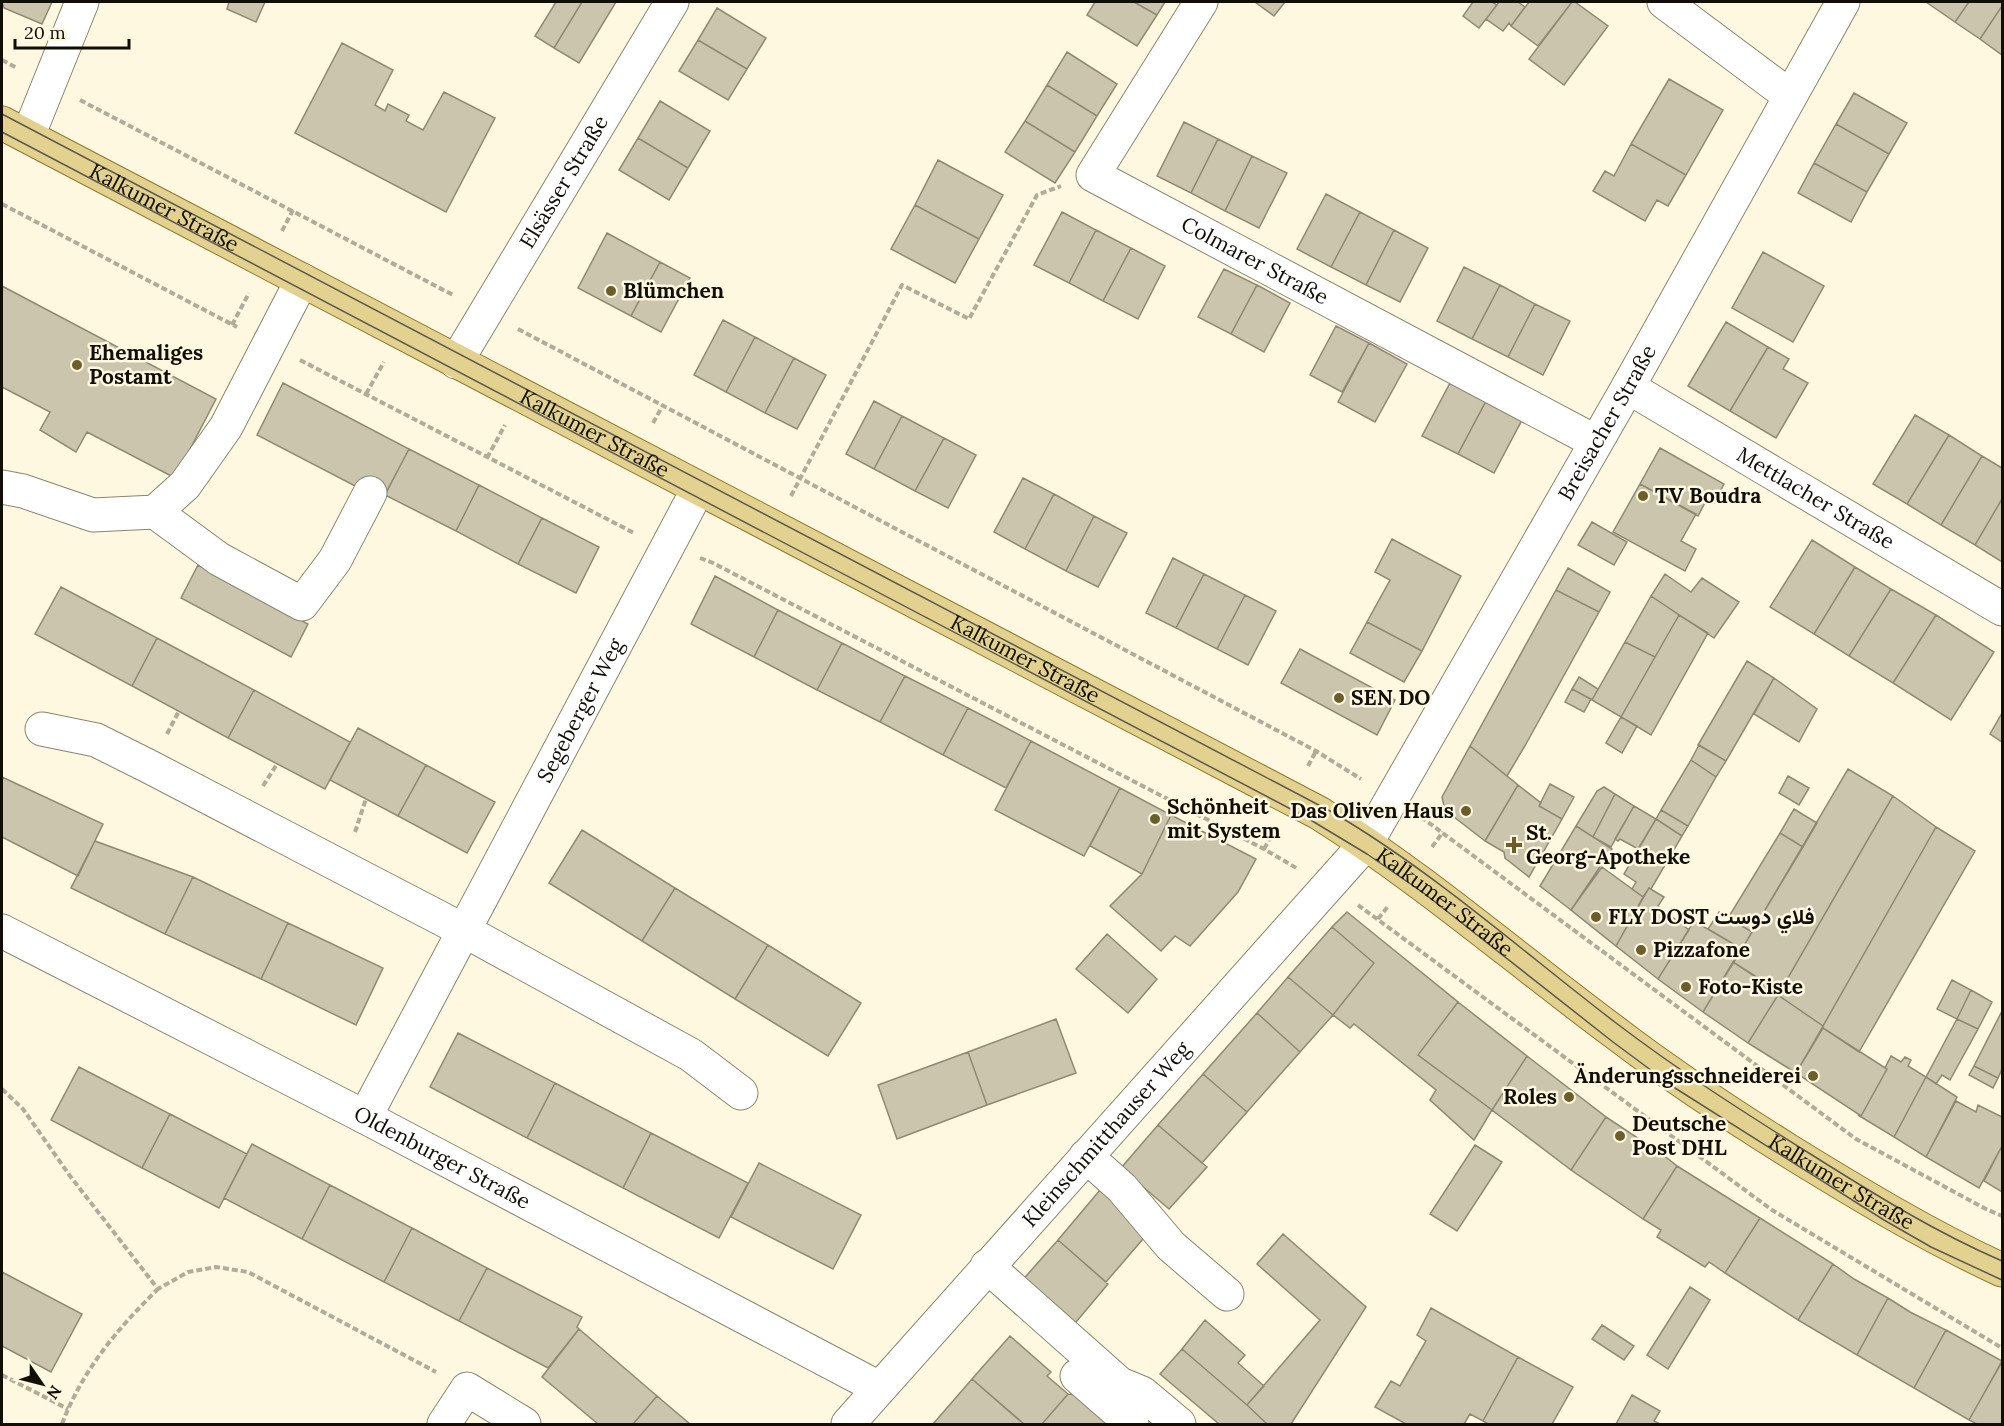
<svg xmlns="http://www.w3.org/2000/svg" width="2004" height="1426" font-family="Lora,Vazirmatn,serif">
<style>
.building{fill:#cbc5ae;stroke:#8f8974;stroke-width:1.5}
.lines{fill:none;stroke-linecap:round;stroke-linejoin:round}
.minor-casing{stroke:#8b8670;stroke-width:35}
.major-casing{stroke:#8c792f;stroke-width:35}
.path{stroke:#b1ac99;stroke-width:4;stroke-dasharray:6 3;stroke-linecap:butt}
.minor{stroke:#fff;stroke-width:33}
.major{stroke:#e2d18f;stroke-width:33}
.tram{stroke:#5d594c;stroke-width:1.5}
.poi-dot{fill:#6b5e2b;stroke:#fef8e0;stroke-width:2}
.labels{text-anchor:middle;stroke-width:5;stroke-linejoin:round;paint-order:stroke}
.street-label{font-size:21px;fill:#110e07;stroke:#fef8e0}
.poi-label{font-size:21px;font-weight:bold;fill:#110e07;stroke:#fef8e0;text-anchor:start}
</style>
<rect width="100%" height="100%" fill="#fef8e0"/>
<path class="building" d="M2,2H52L42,24L4,8Z
M229,2H265L256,22L227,9Z
M556,2H582L554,48L535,36Z
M582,2H616L579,63L554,48Z
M1095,2H1134L1157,15L1137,46L1087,15Z
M1134,2H1165L1157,15Z
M1255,2H1285L1274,16Z
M1473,2H1492L1497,5L1479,28L1463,16Z
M1499,2H1518L1525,7L1511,26L1509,23L1503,31L1486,19Z
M1529,2H1572L1538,46L1511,26Z
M1572,2H1575L1608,26L1564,85L1529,59Z
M1926,2H1969L1955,22Z
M1969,2H2002V6L1980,39L1955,22Z
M2002,6V55L1980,39Z
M717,8L766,38L747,69L698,40Z
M698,40L747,69L728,100L679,71Z
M342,43L393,70L375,105L385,111L388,104L409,115L406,121L423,130L444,92L495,118L446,212L295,133Z
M1067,52L1117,84L1097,116L1047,85Z
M1669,79L1723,110L1686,175L1631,144Z
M1047,85L1097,116L1075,152L1025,121Z
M1854,93L1907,123L1889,154L1836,124Z
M660,101L710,131L688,168L638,138Z
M1025,121L1075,152L1055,183L1005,152Z
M1184,122L1218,139L1191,193L1157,176Z
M1836,124L1889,154L1867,192L1814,163Z
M638,138L688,168L669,200L619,170Z
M1218,139L1252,156L1225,211L1191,193Z
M1631,144L1686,175L1668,206L1657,200L1645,221L1593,191L1605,171L1614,176Z
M1252,156L1287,173L1259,228L1225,211Z
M938,160L1003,195L979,239L915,205Z
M1814,163L1867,192L1851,222L1798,193Z
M1326,194L1360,212L1331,267L1297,249Z
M915,205L979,239L955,283L891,249Z
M1062,212L1096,230L1069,283L1034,265Z
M1360,212L1394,230L1366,285L1331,267Z
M1096,230L1131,248L1103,301L1069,283Z
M1394,230L1428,248L1400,302L1366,285Z
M607,233L660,262L631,316L578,288Z
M1131,248L1165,266L1138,319L1103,301Z
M1763,252L1824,286L1793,342L1732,308Z
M660,262L690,278L661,332L631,316Z
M1464,267L1500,285L1472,339L1437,321Z
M1224,269L1257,285L1231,334L1198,317Z
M1257,285L1290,303L1264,352L1231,334Z
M1500,285L1535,304L1508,357L1472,339Z
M2,286L216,399L175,478L87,432L76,452L40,430L50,412L2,387Z
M1535,304L1570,321L1543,375L1508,357Z
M723,320L755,337L726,392L694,375Z
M1726,322L1768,347L1730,411L1688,386Z
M1336,326L1369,343L1342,392L1310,375Z
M755,337L794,358L765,413L726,392Z
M1369,343L1407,364L1375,422L1338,402Z
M1768,347L1789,359L1783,369L1808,383L1776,438L1730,411Z
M794,358L826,375L797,429L765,413Z
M283,383L409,449L382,500L257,435Z
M1450,383L1486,401L1458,454L1422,436Z
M874,401L902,416L874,469L846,454Z
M1486,401L1522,420L1494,473L1458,454Z
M1915,415L1949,435L1907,504L1873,484Z
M902,416L944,438L915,491L874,469Z
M1949,435L1982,456L1941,525L1907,504Z
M944,438L976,455L948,508L915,491Z
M1660,448L1724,484L1714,503L1707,499L1698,516L1640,484Z
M409,449L479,485L456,531L385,495Z
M1982,456L2002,468V499L1975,545L1941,525Z
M1023,478L1054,494L1025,549L994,532Z
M1640,484L1696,514L1681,541L1696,549L1685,571L1613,532Z
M479,485L542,518L518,564L456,531Z
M1054,494L1094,516L1066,571L1025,549Z
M2002,499V562L1975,545Z
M1094,516L1127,533L1098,587L1066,571Z
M542,518L599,547L576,593L518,564Z
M1592,522L1627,542L1614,565L1578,545Z
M1392,539L1461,576L1422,651L1367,622L1390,580L1375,572Z
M1812,540L1855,567L1814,634L1770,607Z
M1173,558L1204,574L1176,628L1146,613Z
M198,565L308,624L291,657L181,598Z
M1855,567L1891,589L1849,656L1814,634Z
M1568,568L1610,592L1599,612L1556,590Z
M1204,574L1245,595L1217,649L1176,628Z
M1665,574L1691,592L1702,578L1739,602L1714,638L1651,596Z
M715,576L778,610L754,657L691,624Z
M61,587L157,638L132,686L35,634Z
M1891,589L1936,615L1893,683L1849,656Z
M1556,590L1599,612L1526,744L1507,776L1470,746Z
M1245,595L1276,611L1248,665L1217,649Z
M1651,596L1679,615L1655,657L1625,642Z
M778,610L842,643L817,690L754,657Z
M1679,615L1708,633L1651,735L1621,717Z
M1936,615L1994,652L1951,720L1893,683Z
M1367,622L1422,651L1404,682L1350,653Z
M157,638L254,690L228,738L132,686Z
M1625,642L1655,657L1621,717L1592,700Z
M842,643L905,676L880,722L817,690Z
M1300,649L1395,700L1377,735L1281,683Z
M1747,661L1774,678L1726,761L1698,745Z
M905,676L968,708L943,755L880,722Z
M1579,677L1598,689L1592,700L1572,689Z
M1774,678L1817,709L1799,742L1754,714Z
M1572,689L1591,699L1584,712L1565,702Z
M254,690L350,742L325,789L228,738Z
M968,708L1031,741L1006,788L943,755Z
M2002,713V742L1990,734Z
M1621,717L1637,726L1622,753L1606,743Z
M358,728L426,765L398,816L330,780Z
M1031,741L1120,788L1084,856L995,810Z
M1699,745L1726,761L1716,777L1691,760Z
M1470,746L1518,785L1485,841L1445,810L1442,797Z
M1691,760L1716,777L1688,826L1661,810Z
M426,765L495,802L467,853L398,816Z
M1848,769L1893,796L1778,995L1763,986L1766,983L1733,962L1742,949Z
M1788,776L1809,788L1799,805L1779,793Z
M2,777L103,824L78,876L2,837Z
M1550,784L1574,797L1562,819L1539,806Z
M1518,785L1541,803L1539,806L1562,819L1529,877L1505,858L1504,852L1485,841Z
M1604,787L1615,794L1593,837L1576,826L1597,791Z
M1120,788L1171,815L1142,874L1090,846Z
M1615,794L1634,806L1611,847L1593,837Z
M1893,796L1936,827L1823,1026L1778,995Z
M1634,806L1656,819L1638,849L1620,839L1618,841L1615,839Z
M1794,809L1817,823L1803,847L1780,833Z
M1661,810L1688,826L1682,836L1656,819Z
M1171,815L1256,859L1238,892L1190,946L1175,936L1161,951L1110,906L1142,874Z
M1656,819L1682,836L1651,889L1649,888L1643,897L1632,889L1636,882L1624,874Z
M1576,826L1612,849L1571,910L1540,886Z
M1936,827L1975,851L1859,1052L1823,1028V1026Z
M582,830L675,888L642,941L549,883Z
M1780,833L1803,847L1752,932L1728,918Z
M95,841L193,877L165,934L71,888Z
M1602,867L1643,897L1616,946L1571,910Z
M193,877L288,923L261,979L165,934Z
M675,888L768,945L735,999L642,941Z
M1649,888L1664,897L1658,906L1689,930L1658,979L1616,946Z
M1347,912L1458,1002L1418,1055L1492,1110L1474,1140L1430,1100L1436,1090L1354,1024L1350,1028L1333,1015L1374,963L1332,927Z
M1719,912L1752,932L1742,949L1708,929Z
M1694,921L1742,949L1703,1012L1658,979Z
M288,923L383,968L356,1025L261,979Z
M1332,927L1374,963L1333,1015L1288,977Z
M1107,934L1157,979L1128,1013L1076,969Z
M768,945L861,1003L828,1056L735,999Z
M1733,962L1765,983L1763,986L1778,995L1748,1043L1703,1012Z
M1288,977L1333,1015L1300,1052L1257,1013Z
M1952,980L1971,990L1957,1019L1937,1009Z
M1971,990L1992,1002L1978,1029L1957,1019Z
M1778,995L1823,1026L1796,1073L1748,1043Z
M1458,1002L1527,1056L1492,1110L1418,1055Z
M2002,1011V1069L1998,1078L1974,1066Z
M1257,1013L1300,1052L1247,1112L1203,1074Z
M1056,1019L1076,1073L987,1105L968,1052Z
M1957,1019L1978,1029L1950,1080L1942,1075L1936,1084L1926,1077Z
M1823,1028L1887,1069L1861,1116L1796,1073Z
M458,1033L555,1083L527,1138L430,1087Z
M968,1052L987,1105L897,1139L878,1085Z
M1527,1056L1606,1117L1571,1170L1492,1110Z
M1891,1056L1901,1062L1905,1057L1911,1060L1908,1066L1926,1077L1894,1137L1858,1115L1861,1116L1887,1069L1885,1068Z
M1974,1066L1998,1078L1993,1088L1969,1075Z
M79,1067L170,1114L142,1168L51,1120Z
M1203,1074L1247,1112L1202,1163L1158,1125Z
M1926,1077L1957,1097L1926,1157L1894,1137Z
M555,1083L651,1133L623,1188L527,1138Z
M1956,1101L1976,1112L1978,1105L2002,1117V1146L1979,1188L1926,1157Z
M170,1114L247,1154L219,1208L142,1168Z
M1606,1117L1662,1154L1677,1166L1643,1219L1571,1170Z
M1158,1125L1207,1167L1169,1209L1121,1168Z
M651,1133L748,1183L719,1238L623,1188Z
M252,1144L330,1185L302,1239L224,1198Z
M1475,1145L1502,1162L1457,1231L1430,1214Z
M2002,1146V1192L1984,1181Z
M759,1163L861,1215L833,1269L731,1217Z
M1677,1166L1760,1218L1725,1273L1709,1262L1705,1267L1657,1237L1661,1230L1643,1219Z
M330,1185L412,1228L384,1282L302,1239Z
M1100,1190L1149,1232L1106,1282L1058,1240Z
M1760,1218L1833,1264L1798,1320L1725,1273Z
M412,1228L487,1268L459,1321L384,1282Z
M1283,1234L1366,1307L1291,1424H1267L1247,1405L1320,1320L1257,1264Z
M1058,1240L1108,1284L1071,1328L1019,1284Z
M1833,1264L1854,1279L1888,1298L1857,1355L1798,1320Z
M487,1268L582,1317L577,1327L579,1329L548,1368L459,1321Z
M2,1272L82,1314L51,1372L2,1346Z
M1690,1287L1710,1300L1668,1369L1647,1355Z
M1888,1298L1910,1312L1946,1330L1914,1388L1857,1355Z
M1431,1308L1518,1357L1483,1421L1470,1414L1464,1424H1406L1375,1407L1391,1381L1400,1386L1426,1341L1417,1335Z
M1205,1320L1245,1355L1238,1363L1264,1386L1247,1405L1182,1349Z
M1602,1325L1634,1346L1624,1360L1592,1339Z
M579,1329L657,1396L633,1424H598L542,1377Z
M1946,1330L2002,1361L1969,1420L1914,1388Z
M1010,1336L1051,1372L1047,1376L1068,1394L1042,1424H1024L972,1379Z
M1182,1349L1247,1405L1267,1424H1219L1160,1374Z
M1518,1357L1573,1387L1552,1424H1488L1483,1421Z
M2002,1362V1424H1977L1969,1420Z
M972,1379L1013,1415L1024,1424H933Z
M1068,1394L1078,1395L1110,1424H1042Z
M1632,1395L1660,1411L1654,1421L1660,1424H1616Z
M657,1396L690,1424H633Z"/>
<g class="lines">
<g class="minor-casing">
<g id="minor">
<path id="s1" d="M1201,2L1093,175L1596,442"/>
<path d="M1664,2L1790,96"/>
<path d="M28,136L82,2"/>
<path id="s2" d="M456,362L672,2"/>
<path id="s3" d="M1628,387L2002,609"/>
<path d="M2,487L23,491L93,515L155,512L185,485L226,427L302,280"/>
<path d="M155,512L219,559L302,604L335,560L370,493"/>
<path d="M42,729L96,740L150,767L465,931L691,1055L741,1093"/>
<path id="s4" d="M2,931L365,1117L879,1388"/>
<path id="s5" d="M365,1117L698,489"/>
<path d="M1086,1156L1122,1188L1171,1246L1227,1294"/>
<path d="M987,1266L1120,1384L1142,1393L1179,1424"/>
<path d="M1077,1376L1132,1424"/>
<path d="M444,1424L467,1389L524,1424"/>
<path id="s6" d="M848,1424L1360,850L1371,835L1628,387L1843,2"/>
</g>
</g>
<g class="major-casing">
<g id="major">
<path id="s7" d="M2,123L1319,813C1424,879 1517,960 1617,1034C1672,1076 1730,1114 1789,1151C1859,1194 1928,1236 2002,1270"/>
</g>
</g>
<path class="path" d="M2,60L17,68
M80,100L453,295
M2,204L237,327
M282,231L293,210
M232,325L249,293
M518,329L1316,751L1361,779
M300,360L634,533
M366,394L384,362
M653,423L663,405
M487,458L505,425
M791,496L902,285L969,319L1037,195L1061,186
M700,558L713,563L1264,849L1298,869
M167,734L179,711
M1308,766L1316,751
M263,786L277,764
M1421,817L1856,1139L1986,1209L2002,1216
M355,832L366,799
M1432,847L1443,832
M1264,849L1275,829
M1358,905L1772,1210L2002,1348
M1378,919L1389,905
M2,1089L23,1109L70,1176L158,1289L188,1272L216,1267L248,1272L436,1372
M2,1375L68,1409
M62,1424C82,1371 117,1329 158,1289"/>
<use href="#minor" class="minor"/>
<use href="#major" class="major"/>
<path class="tram" d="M2,114L1332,812C1434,872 1522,951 1616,1023C1679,1071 1745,1113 1812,1155C1874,1194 1935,1232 2002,1261
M2,132L1304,816L1367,854L1425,894L1613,1042L1675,1088L1884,1220L1931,1247L2002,1280"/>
</g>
<g class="poi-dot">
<circle cx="611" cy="291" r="6"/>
<circle cx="77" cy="365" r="6"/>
<circle cx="1643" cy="496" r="6"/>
<circle cx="1339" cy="698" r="6"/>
<circle cx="1466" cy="811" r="6"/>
<circle cx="1155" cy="819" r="6"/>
<path d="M1511 836h6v6h6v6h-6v6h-6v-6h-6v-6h6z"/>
<circle cx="1596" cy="917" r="6"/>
<circle cx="1641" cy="950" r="6"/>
<circle cx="1686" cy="987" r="6"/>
<circle cx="1813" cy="1076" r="6"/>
<circle cx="1569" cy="1097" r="6"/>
<circle cx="1620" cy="1136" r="6"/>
</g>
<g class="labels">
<g class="street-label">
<text dy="7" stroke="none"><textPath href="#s2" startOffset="210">Elsässer Straße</textPath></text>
<text dy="7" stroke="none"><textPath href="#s7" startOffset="183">Kalkumer Straße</textPath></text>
<text dy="7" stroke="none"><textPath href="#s1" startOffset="387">Colmarer Straße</textPath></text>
<text dy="7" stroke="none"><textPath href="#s6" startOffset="1263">Breisacher Straße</textPath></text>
<text dy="7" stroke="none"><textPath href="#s7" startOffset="669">Kalkumer Straße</textPath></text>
<text dy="7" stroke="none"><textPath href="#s3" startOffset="218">Mettlacher Straße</textPath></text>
<text dy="7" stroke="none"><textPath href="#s7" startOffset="1155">Kalkumer Straße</textPath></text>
<text dy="7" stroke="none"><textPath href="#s5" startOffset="460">Segeberger Weg</textPath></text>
<text dy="7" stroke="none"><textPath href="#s7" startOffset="1641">Kalkumer Straße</textPath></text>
<text dy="7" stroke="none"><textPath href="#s6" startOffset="388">Kleinschmitthauser Weg</textPath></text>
<text dy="7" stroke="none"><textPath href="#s4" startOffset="495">Oldenburger Straße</textPath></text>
<text dy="7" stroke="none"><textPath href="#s7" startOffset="2127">Kalkumer Straße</textPath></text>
</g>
<g class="poi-label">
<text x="623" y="298">Blümchen</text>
<text x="89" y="360">Ehemaliges<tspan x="89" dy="24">Postamt</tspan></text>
<text x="1655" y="503">TV Boudra</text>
<text x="1351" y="705">SEN DO</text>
<text x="1167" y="814">Schönheit<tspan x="1167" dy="24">mit System</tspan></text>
<text x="1454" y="818" text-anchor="end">Das Oliven Haus</text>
<text x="1526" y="840">St.<tspan x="1526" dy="24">Georg-Apotheke</tspan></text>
<text x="1608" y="924">FLY DOST فلاي دوست</text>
<text x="1653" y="957">Pizzafone</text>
<text x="1698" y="994">Foto-Kiste</text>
<text x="1801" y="1083" text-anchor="end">Änderungsschneiderei</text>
<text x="1557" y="1104" text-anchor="end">Roles</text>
<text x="1632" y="1131">Deutsche<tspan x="1632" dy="24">Post DHL</tspan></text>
</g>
</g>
<rect width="2004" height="1426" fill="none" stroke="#110e07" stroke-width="6"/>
<g transform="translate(42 1384) rotate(125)" stroke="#fef8e0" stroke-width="4.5" paint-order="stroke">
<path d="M0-4.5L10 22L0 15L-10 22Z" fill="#110e07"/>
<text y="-9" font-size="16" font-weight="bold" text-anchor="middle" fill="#110e07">N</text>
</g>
<path d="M15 39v9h114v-9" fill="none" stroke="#110e07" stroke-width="3"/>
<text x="24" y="39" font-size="18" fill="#110e07" stroke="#fef8e0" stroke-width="4.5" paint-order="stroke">20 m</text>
</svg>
